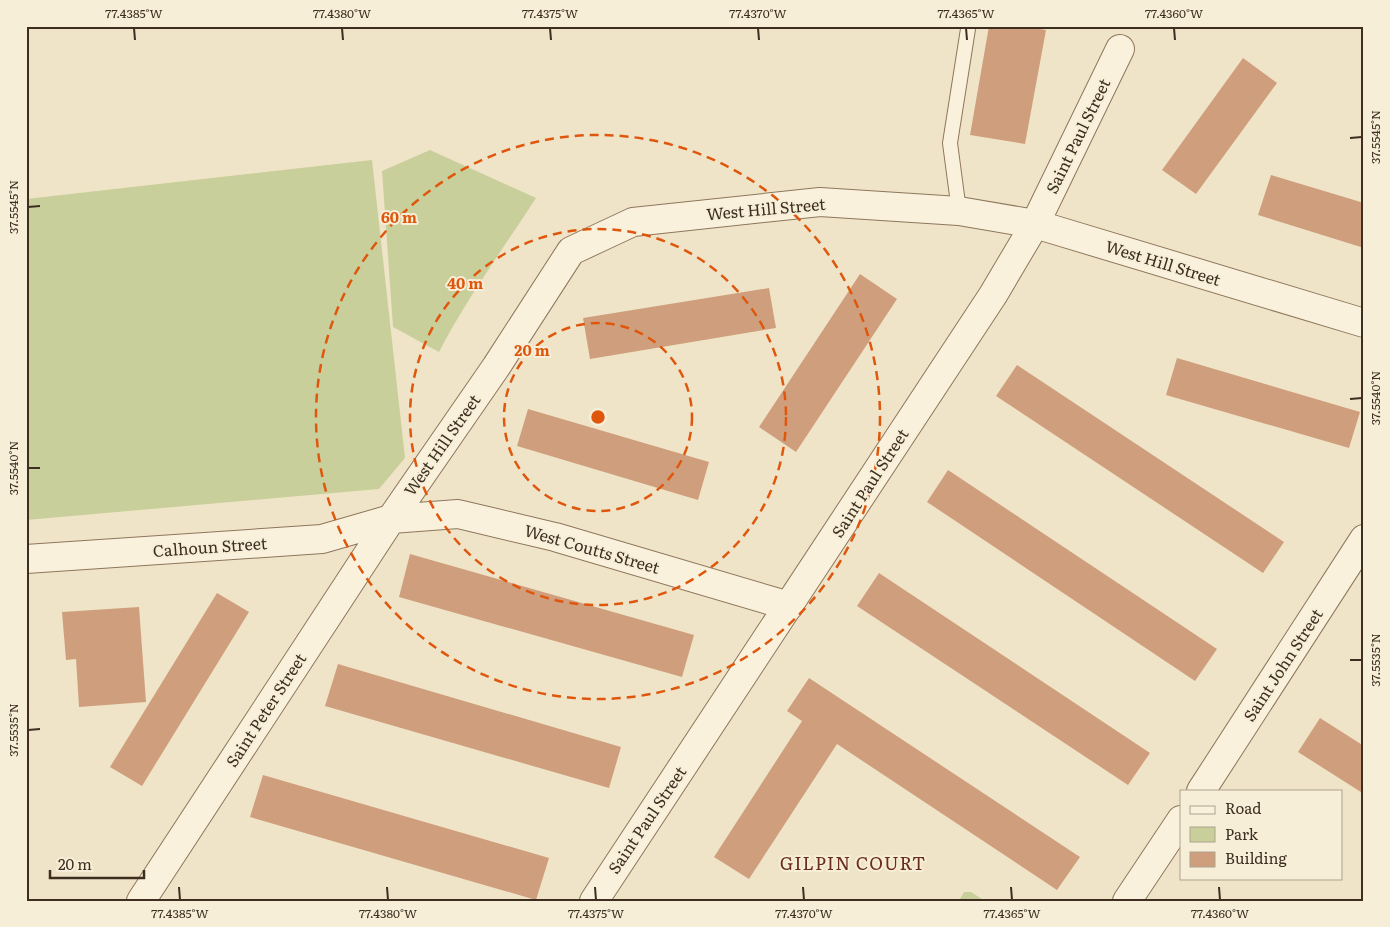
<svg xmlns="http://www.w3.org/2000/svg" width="1390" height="927" font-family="Literata,serif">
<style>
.green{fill:#c9cf9b}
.building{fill:#cf9f7d}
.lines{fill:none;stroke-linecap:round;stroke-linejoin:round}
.service-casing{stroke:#8d765c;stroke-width:16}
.minor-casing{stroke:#8d765c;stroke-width:30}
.service{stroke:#faf1dc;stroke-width:14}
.minor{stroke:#faf1dc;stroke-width:28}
.ticks{fill:none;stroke:#3d2e20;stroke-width:2}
.ring{fill:none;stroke:#df570d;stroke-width:2.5;stroke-dasharray:9 6}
.labels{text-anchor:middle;stroke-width:4;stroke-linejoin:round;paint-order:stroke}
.street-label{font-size:16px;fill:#3d2e20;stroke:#f7eed8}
.neighbourhood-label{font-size:18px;letter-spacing:1px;fill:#6b2e1e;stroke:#f7eed8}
.centre{fill:#df570d;stroke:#f7eed8;stroke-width:2.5}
.ring-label{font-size:15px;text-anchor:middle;font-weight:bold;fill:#df570d;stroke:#f7eed8;stroke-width:4;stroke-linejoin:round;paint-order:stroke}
.neatline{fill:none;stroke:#3d2e20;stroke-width:2}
.ticks-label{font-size:12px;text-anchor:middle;fill:#3d2e20}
</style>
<rect width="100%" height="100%" fill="#f0e4c8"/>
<path class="green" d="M430,150L536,198C503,249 467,298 439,352L393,327L382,171Z
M372,160L405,458L379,489L26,520V199Z
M964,892H971L985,901H959Z"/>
<path class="building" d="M989,26H1022L1046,30L1025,144L970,135Z
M1243,58L1277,83L1196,194L1162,170Z
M1271,175L1364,203V248L1258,215Z
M860,274L897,299L796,452L759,427Z
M769,288L776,328L590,359L583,318Z
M1177,358L1360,412L1349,448L1166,395Z
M1017,365L1284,542L1263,573L996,396Z
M528,409L709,462L698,500L517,446Z
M948,470L1217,649L1195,681L927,502Z
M410,554L694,635L682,677L399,597Z
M879,573L1150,753L1128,785L857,606Z
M217,593L249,612L142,786L110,767Z
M139,607L146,702L79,707L76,659L66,660L62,612Z
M338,664L621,747L609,788L325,706Z
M809,678L1080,857L1057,890L837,744L749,879L714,857L802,721L787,711Z
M1320,718L1364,746V794L1298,752Z
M263,775L549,858L536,900L250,817Z"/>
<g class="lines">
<g class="service-casing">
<path id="service" d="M959,211L950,143L968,29"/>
</g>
<g class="minor-casing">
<path id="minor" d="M26,559L322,539L391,519L458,514L555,537L789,606
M1201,791L1364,539
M141,901L391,519L496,367L571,251L603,236L633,222L820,202L959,211L1035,224L1364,323
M594,901L993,295L1035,224L1120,49
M1127,901L1181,820"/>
</g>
<use href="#service" class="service"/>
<use href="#minor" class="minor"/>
</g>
<path class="ticks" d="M134,28L135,40M342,28L343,40M550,28L551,40M758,28L759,40M966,28L967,40M1174,28L1175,40M1350,138L1362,137M28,207L40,206M1350,399L1362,398M28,468H40M1350,660H1362M28,730L40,729M179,887L180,900M387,887L388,900M595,887L596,900M803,887L804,900M1011,887L1012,900M1219,887L1220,900"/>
<g class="ring">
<circle cx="598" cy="417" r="94"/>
<circle cx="598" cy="417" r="188"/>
<circle cx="598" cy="417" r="282"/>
</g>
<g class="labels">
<g class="street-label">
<text transform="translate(1078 136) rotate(-64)" y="6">Saint Paul Street</text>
<text transform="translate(766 209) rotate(-5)" y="6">West Hill Street</text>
<text transform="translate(1163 263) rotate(17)" y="6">West Hill Street</text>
<text transform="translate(442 445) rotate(-55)" y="6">West Hill Street</text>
<text transform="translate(870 483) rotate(-57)" y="6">Saint Paul Street</text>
<text transform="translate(210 547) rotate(-4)" y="6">Calhoun Street</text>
<text transform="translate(592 549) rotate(16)" y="6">West Coutts Street</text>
<text transform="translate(1283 665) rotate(-57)" y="6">Saint John Street</text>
<text transform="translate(266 710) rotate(-57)" y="6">Saint Peter Street</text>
<text transform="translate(647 820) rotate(-56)" y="6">Saint Paul Street</text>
</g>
<g class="neighbourhood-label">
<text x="853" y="870">GILPIN COURT</text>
</g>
</g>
<circle cx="598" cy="417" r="8" class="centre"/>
<g class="ring-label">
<text x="399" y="223">60 m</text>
<text x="465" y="289">40 m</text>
<text x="532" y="356">20 m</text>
</g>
<rect width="1390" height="927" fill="none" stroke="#f7eed8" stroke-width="55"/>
<rect x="1180" y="790" width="162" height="90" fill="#f7eed8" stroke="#ada18e"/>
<rect x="1190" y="806" width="25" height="8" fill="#faf1dc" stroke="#ada18e"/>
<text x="1225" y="814" font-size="15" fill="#3d2e20">Road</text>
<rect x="1190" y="827" width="25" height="15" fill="#c9cf9b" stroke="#ada18e"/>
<text x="1225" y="840" font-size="15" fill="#3d2e20">Park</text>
<rect x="1190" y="852" width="25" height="15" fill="#cf9f7d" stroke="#ada18e"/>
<text x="1225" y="864" font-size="15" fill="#3d2e20">Building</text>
<path d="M50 870v8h94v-8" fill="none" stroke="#3d2e20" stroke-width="2.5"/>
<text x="58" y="870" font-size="15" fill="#3d2e20" stroke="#f7eed8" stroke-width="4" paint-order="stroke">20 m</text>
<rect x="28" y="28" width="1334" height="872" class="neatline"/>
<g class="ticks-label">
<text x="134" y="18">77.4385°W</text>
<text x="342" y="18">77.4380°W</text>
<text x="550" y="18">77.4375°W</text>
<text x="758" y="18">77.4370°W</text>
<text x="966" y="18">77.4365°W</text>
<text x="1174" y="18">77.4360°W</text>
<text transform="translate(1376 137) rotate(-90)" y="4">37.5545°N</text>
<text transform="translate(14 207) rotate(-90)" y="4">37.5545°N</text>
<text transform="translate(1376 398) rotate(-90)" y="4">37.5540°N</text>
<text transform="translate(14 468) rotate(-90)" y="4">37.5540°N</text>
<text transform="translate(1376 660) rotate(-90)" y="4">37.5535°N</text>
<text transform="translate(14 730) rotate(-90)" y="4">37.5535°N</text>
<text x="180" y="918">77.4385°W</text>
<text x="388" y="918">77.4380°W</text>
<text x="596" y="918">77.4375°W</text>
<text x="804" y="918">77.4370°W</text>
<text x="1012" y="918">77.4365°W</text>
<text x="1220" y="918">77.4360°W</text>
</g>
</svg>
